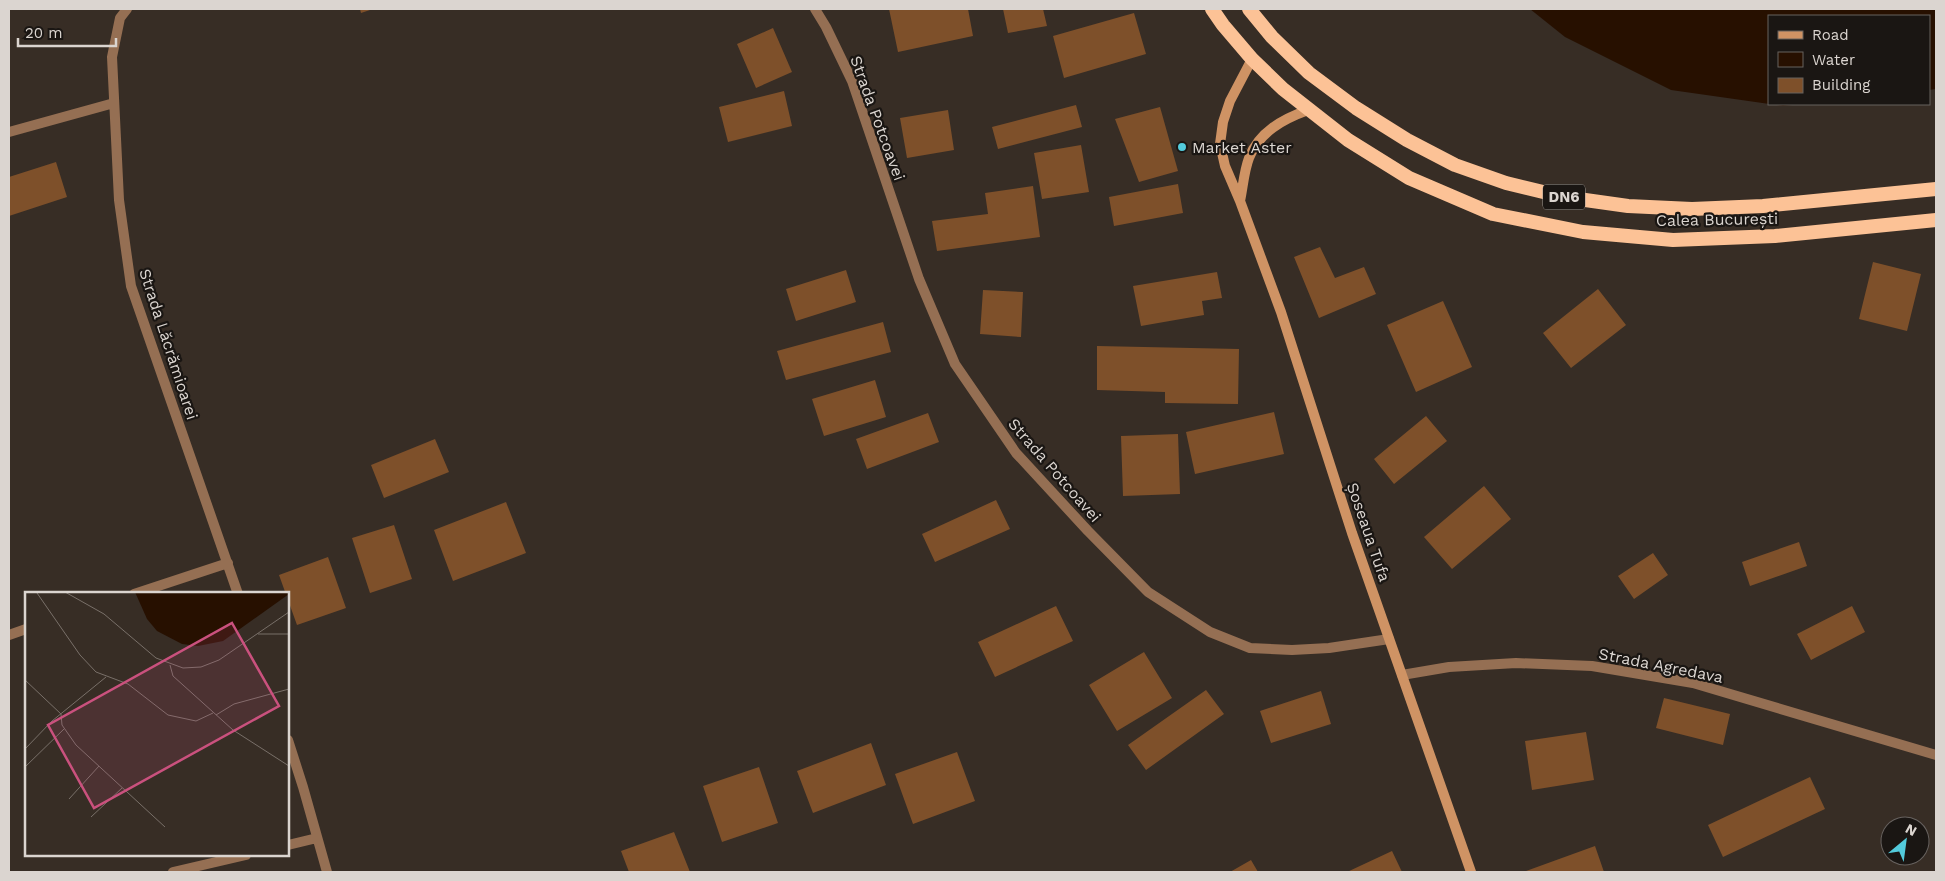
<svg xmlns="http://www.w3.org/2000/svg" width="1945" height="881" font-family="'Work Sans',sans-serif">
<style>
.water{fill:#271000}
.building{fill:#7e502a}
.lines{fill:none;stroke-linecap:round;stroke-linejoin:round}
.minor{stroke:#956f53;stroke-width:10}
.secondary{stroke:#cf9364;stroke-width:10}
.trunk{stroke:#fcc296;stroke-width:14}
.poi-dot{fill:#53cbdc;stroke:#1a1613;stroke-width:2}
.labels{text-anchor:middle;stroke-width:4.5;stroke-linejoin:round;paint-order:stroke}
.shield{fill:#1a1613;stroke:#a19c97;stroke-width:1}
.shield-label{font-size:15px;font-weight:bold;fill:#dbd5d0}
.street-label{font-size:16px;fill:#dbd5d0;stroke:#1a1613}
.poi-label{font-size:16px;fill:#dbd5d0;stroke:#1a1613;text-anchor:start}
.inset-road{fill:none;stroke:#797069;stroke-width:1}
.view{fill:#ca517e;fill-opacity:0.15;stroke:#ca517e;stroke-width:2.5}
.inset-edge{fill:none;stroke:#dbd5d0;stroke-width:2.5}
</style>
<rect width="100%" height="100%" fill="#372d25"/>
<path class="water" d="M1530,9H1936V89L1929,90V16H1769V104H1802L1783,106L1671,90L1565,37Z"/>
<path class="building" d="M360,9H373L361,13Z
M889,9H968L973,36L898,52Z
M1003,9H1043L1047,26L1008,33Z
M1134,13L1146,54L1064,78L1053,36Z
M773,28L792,72L756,88L737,44Z
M784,91L792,126L728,142L719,107Z
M1076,105L1082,127L998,149L992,127Z
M1160,107L1178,171L1139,182L1115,119Z
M948,110L954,150L907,158L900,118Z
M1081,145L1089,192L1042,199L1034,153Z
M56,162L67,197L9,216V177Z
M1178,184L1183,213L1114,226L1109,197Z
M1033,186L1040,237L937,251L932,221L988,214L985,193Z
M1320,247L1335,278L1364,267L1376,294L1319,318L1294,257Z
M1873,262L1921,274L1907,331L1859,319Z
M846,270L856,302L796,321L786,289Z
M1217,272L1222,298L1202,301L1204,315L1141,326L1133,286Z
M1598,289L1626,325L1571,368L1543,333Z
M983,290L1023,292L1021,337L980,334Z
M1443,301L1472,367L1416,392L1387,325Z
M883,322L891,352L786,380L777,351Z
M1097,346L1239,349L1238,404L1165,403V392L1097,390Z
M875,380L886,417L824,436L812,399Z
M1274,412L1284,454L1195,474L1186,432Z
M928,413L939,442L867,469L856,439Z
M1426,416L1447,441L1394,484L1374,459Z
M1178,434L1180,494L1123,496L1121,436Z
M435,439L449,472L384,498L371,465Z
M1484,486L1511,519L1452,569L1424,537Z
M996,500L1010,529L935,562L922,534Z
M506,502L526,553L453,581L434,530Z
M394,525L412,579L370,593L352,538Z
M1799,542L1807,566L1750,586L1742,562Z
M1653,553L1668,575L1634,599L1618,576Z
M328,557L346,608L297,625L279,575Z
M1056,606L1073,641L995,677L978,642Z
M1852,606L1865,632L1811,660L1797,634Z
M1144,652L1172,698L1117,731L1089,685Z
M1206,690L1224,714L1146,770L1128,745Z
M1321,691L1331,724L1271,743L1260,711Z
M1664,698L1730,714L1723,745L1656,728Z
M1586,732L1594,780L1532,790L1525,741Z
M871,743L886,785L813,813L797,771Z
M957,752L975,801L913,824L895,774Z
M759,767L778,823L722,842L703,786Z
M1810,777L1825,809L1723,857L1708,825Z
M674,832L690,872H629L621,851Z
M1595,846L1604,872H1523Z
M1392,851L1402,872H1347Z
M1251,860L1258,872H1230Z"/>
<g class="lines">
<path class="minor" d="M127,9L120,18L112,57L119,200L131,286L238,594
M815,9L826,27L852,81L919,279L955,364L1016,453L1088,531L1148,592L1210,632L1250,648L1292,650L1329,648L1389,639
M9,132L114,103
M134,594L228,563
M9,635L26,629
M1402,675L1449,667L1516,663L1592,666L1693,683L1936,755
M288,740L303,787L327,872
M288,845L317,838
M173,872L246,855"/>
<path class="secondary" d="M1252,59L1230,101L1223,122L1220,144L1225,166L1240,201L1281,312L1352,533L1471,872
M1240,201C1243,187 1244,171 1249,158C1259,132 1283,119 1308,110"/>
<path class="trunk" d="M1212,9L1223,25L1252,59L1283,89L1348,140L1409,178L1493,214L1583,232L1673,240L1775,236L1936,220
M1249,9L1272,37L1309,73L1356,108L1407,140L1455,165L1506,183L1564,197L1628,206L1692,209L1763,206L1936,189"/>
</g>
<circle class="poi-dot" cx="1182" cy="147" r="5"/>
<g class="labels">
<rect class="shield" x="1543" y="184.5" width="42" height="25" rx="4"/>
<g class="shield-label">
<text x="1564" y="202">DN6</text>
</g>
<g class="street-label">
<text transform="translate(878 118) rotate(70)" y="6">Strada Potcoavei</text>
<text transform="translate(1717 219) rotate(-1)" y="6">Calea București</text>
<text transform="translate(169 344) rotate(72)" y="6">Strada Lăcrămioarei</text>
<text transform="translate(1055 470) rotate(49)" y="6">Strada Potcoavei</text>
<text transform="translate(1369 532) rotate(71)" y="6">Șoseaua Tufa</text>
<text transform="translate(1661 665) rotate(11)" y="6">Strada Agredava</text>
</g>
<g class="poi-label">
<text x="1192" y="153">Market Aster</text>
</g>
</g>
<g transform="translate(25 592)">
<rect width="264" height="264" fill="#372d25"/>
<path d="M110,0H264V2L198,49L173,54L157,52L132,39L122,27Z" fill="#271000"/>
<path class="inset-road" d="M40,0L79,22L131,66L158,76L176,75L194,68L264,20M12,1L55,63L71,80L103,92L143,123L171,129L188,121M233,42H264M145,73L148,84L208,138L264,174M0,88L36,122M36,122L37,133L51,153L140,235M191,123L209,112L264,97M0,157L27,129L81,85M0,175L39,137M44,207L74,174M66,225L97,196"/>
<path class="view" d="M207,31L254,114L69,216L23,133Z"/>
<rect width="264" height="264" class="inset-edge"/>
</g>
<rect width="1945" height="881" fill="none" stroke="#dbd5d0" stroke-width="20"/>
<rect x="1768" y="15" width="162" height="90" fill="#1a1613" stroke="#67625f"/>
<rect x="1778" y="31" width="25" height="8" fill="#cf9364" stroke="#67625f"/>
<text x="1812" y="40" font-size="15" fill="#dbd5d0">Road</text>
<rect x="1778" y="52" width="25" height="15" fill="#271000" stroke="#67625f"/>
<text x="1812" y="65" font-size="15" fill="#dbd5d0">Water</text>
<rect x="1778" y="78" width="25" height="15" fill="#7e502a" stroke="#67625f"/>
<text x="1812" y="90" font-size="15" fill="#dbd5d0">Building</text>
<g transform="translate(1905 841) rotate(29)"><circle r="24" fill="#1a1613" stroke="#67625f"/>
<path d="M0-4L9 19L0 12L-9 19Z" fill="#53cbdc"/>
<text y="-8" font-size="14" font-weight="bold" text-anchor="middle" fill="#dbd5d0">N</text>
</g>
<path d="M18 38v8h98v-8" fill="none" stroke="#dbd5d0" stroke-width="2.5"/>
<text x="25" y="38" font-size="15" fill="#dbd5d0" stroke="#1a1613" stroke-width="4" paint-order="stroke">20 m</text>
</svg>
